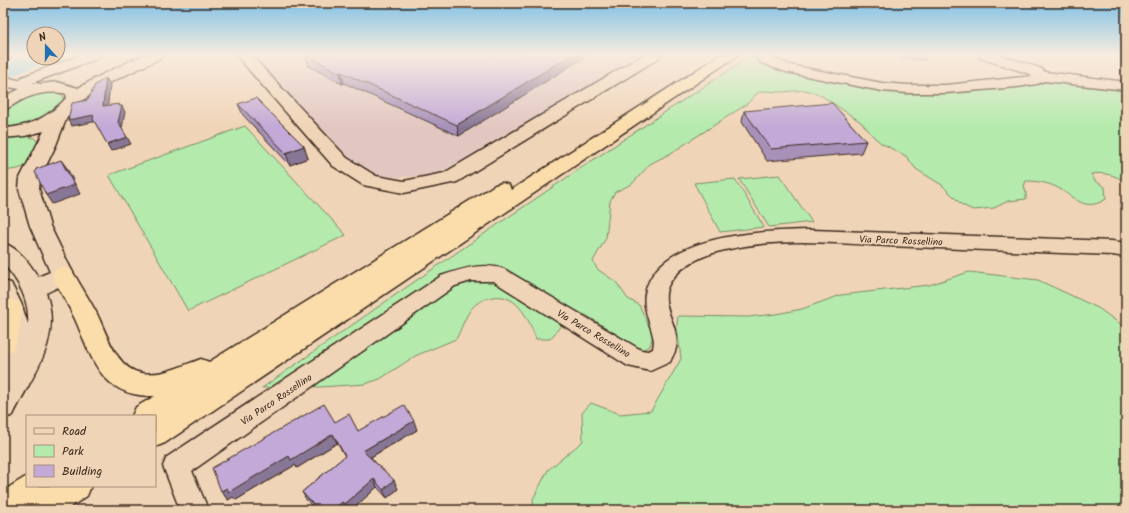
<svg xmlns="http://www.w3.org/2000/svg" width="1129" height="513" font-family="Kalam,sans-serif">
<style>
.built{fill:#e2c7c1}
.green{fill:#b4ebad;stroke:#788a66}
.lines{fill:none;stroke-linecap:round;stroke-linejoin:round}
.river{fill:#86d5e2;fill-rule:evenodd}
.street-casing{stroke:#3b2a1e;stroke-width:3}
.secondary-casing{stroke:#3b2a1e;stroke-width:3}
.highway-casing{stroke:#3b2a1e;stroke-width:3}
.street{fill:#f0d4b7;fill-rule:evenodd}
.secondary{fill:#f0d4b7;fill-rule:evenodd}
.highway{fill:#fbddab;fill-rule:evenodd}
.wall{fill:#a791b9;stroke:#3b2a1e}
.shaded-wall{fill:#887696;stroke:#3b2a1e}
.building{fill:#c2a9d7;stroke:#3b2a1e}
.labels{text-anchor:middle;stroke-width:3.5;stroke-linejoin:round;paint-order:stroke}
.street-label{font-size:10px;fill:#3b2a1e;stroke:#f0d4b7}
</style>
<rect width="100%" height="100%" fill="#f0d4b7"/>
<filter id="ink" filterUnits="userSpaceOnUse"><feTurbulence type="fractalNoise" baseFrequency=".025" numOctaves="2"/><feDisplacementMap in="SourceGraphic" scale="8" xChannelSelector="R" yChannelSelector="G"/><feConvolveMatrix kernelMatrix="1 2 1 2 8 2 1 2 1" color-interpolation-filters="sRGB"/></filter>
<g filter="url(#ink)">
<path class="built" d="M255,55H660L433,176L365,178Z"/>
<path class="green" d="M751,56L763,62L879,90L1011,87L1051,81L1126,89V182C1115,175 1104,172 1091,174L1095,181L1105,187L1106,199C1086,212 1076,199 1060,189C1050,183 1038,181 1026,181L1024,186L1026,193V199L1008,201L994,208L973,210L962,205L942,185L916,169L906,156L881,143L874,137L861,122L822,96L806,90L781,92L764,91L757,93L747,104L671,153L650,164L632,184L615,192L610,201L606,238L593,261L597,269L616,282L628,299L639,305L653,335L650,346L639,351L630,343L586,315H573L564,322L550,339H536C528,317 516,290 488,298C482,300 476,303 472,308C465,316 461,330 456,339L415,356L380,379L365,384L320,387L292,386L262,388C423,275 585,163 751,56Z
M47,92L59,93L64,97C64,101 61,104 58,107C45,121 22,131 3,127V113C19,98 26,96 47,92Z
M245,126L346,235L188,311L109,175Z
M23,135L34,138L39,143L28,165L18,169L3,171V137Z
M779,175L812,222L769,227L739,179Z
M735,179L764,227L720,232L694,183Z
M969,272L1038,280L1098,308L1126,328V510H534L533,499L548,470L583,441L582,413L591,403L620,414L651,411L681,359L677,326L678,316L748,317L776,314L802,309L841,295L929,285Z"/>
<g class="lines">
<path class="river" d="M27,55H34V58H49L46,62L3,79V65Z"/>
<g class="street-casing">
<path id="street" d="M3,55H12L8,60L3,61Z
M81,55H100L99,58L32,83L27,84L22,83L20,80L22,77Z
M766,55L790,65L882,83L907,85H946L1033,76L1030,74L980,58L979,55H1000L1040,68L1045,72L1126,82V90L1044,81L1037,84L1017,87L946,93H907L882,91L786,72L759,62L757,59L759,56Z
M812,230L1112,241L1126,243V257L1112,255C1037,252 963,249 888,246C835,243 778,237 725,250C706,254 682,264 671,281C655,303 681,325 676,348C675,353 672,357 670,362L650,371L628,366L493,281H471L455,286L192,471L208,509L178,510L179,507L163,466L167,457L441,276C462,269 482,262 504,269L641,350L648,351L653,349L654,341C652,326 642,309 645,294C656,233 765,231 812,230Z"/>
</g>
<g class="secondary-casing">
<path id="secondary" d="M143,55H163L161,58L107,84L83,100L67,117L56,145L40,178L39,189L50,226L74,275L71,281L46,293C63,340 32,375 13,415L3,419V362L6,345L3,324V281L11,283L21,303L28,324C30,302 19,280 3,264V243C19,248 30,264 38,277L50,272L30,226L19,189L20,178L44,131L25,136L3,138V128C30,127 49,117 67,97L66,94L63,93C48,91 33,94 20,101C14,104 10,108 3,110V97L20,89L3,86V75L13,79L41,84L57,82L78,88L105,73Z
M236,55H251L347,158L376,176L404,181L444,173L643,55H661L659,58L457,182L404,193L363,185L333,166Z"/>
</g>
<g class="highway-casing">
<path id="highway" d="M720,55H738L165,443L155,447V416H132L136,407L155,396C101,397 93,360 75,319C68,304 59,290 52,275L55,269L63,267L71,269C79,283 88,297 96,312C106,331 116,370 142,373C163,376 181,366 201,359L209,362L495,185L502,183L509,185L511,190Z
M11,299L19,302L23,308L16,344L12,351L3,354V301Z
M27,476V486H91L87,496L66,510H3V491Z"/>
</g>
<use href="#street" class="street"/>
<use href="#secondary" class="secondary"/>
<use href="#highway" class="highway"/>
</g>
<path class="wall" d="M305,55H492L459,136L344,83L342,84L309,66Z
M901,55H927L925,60L903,58Z
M238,104L308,158L290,165L243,115Z
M744,111L866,141L861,153L767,161L742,122Z
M335,422L358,431L417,430L371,457L398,489L387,498L377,487L352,510H316L307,501L302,492L345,456L337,443L297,468L295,465L236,500L233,497L228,500L221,491Z"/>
<path class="shaded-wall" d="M571,55H588L459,136L457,125Z
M341,72L344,83L342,84L340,73Z
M106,78L110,84L107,113L103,106Z
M119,104L121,108L122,106L125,112L122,128L118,122Z
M94,115L98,121L72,126L68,120Z
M127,137L131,144L111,151L107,144Z
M304,146L308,158L290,165L286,153Z
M61,160L67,168L80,194L52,204L46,195Z
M414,421L417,430L367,459L363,451Z
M333,434L337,443L297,468L295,465L236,500L233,497L228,500L221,491L289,456Z
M374,479L377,487L352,510H348L345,504Z
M394,480L398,489L387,498L383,490Z
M342,502L347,510H333Z"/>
<path class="building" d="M306,55H492L496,57L499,55H571L457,125L341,72L340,73Z
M106,78L103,106L119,104L118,106H122L118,122L127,137L107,144L93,119L94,115L68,120L72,103L88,100L95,85Z
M256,98L304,146L286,153L238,104Z
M832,103L866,141L771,149L744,111Z
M61,160L74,185L46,195L35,172L36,169Z
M324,404L335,422L349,414L358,431L404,405L414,421L363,451L394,480L383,490L374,479L345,504L342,502L333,510H318L302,492L345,456L333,434L291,460L289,456L229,492L227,488L221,491L212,468Z"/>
</g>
<linearGradient id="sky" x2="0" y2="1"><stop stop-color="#81c1e6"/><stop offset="0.43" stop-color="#f8ecdf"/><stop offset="1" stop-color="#f8ecdf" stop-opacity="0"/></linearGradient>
<rect width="1129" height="127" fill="url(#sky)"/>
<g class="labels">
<g class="street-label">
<text transform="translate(901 240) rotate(2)" y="4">Via Parco Rossellino</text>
<text transform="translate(594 333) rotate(31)" y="4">Via Parco Rossellino</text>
<text transform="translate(276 399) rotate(-34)" y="4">Via Parco Rossellino</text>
</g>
</g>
<rect width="1129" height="513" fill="none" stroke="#f0d4b7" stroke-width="16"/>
<rect x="8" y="8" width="1113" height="497" fill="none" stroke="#3b2a1e" stroke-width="1.5" filter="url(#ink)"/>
<rect x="26" y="415" width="130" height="72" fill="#f0d4b7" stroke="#a8907a"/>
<rect x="34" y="428" width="20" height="6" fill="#f0d4b7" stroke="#a8907a"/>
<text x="62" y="435" font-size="12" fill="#3b2a1e">Road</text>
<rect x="34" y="445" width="20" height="12" fill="#b4ebad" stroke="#a8907a"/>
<text x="62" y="455" font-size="12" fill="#3b2a1e">Park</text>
<rect x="34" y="465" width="20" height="12" fill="#c2a9d7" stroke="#a8907a"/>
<text x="62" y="475" font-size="12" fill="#3b2a1e">Building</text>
<g transform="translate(46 46) rotate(339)"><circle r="19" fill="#f0d4b7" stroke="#a8907a"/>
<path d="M0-3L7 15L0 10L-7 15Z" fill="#1f6fb2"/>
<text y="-6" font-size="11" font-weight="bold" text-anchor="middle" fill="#3b2a1e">N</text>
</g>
</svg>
